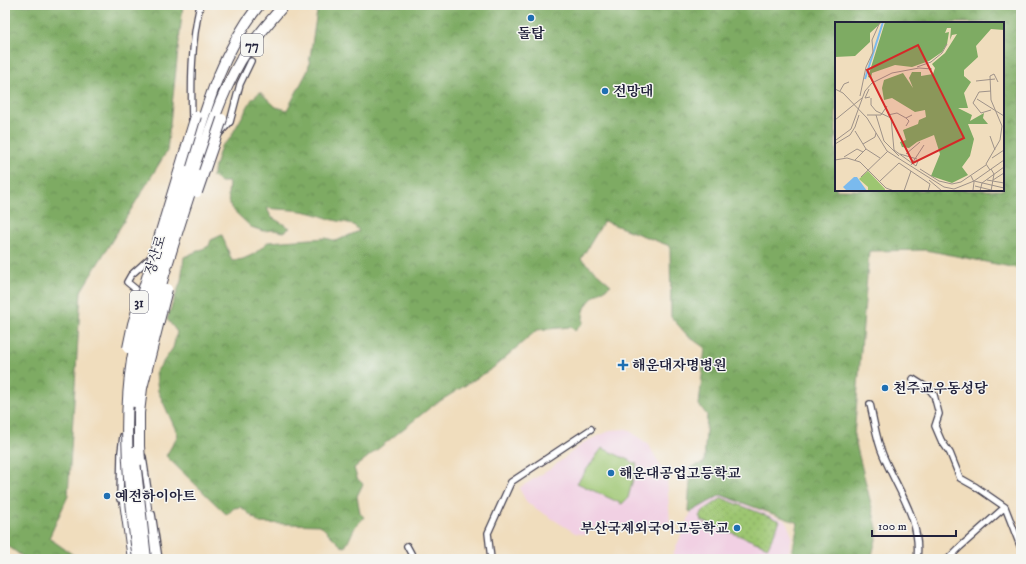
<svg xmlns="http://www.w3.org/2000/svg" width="1026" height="564" font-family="'IM FELL DW Pica','Noto Serif KR',serif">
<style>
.built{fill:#f1d0e3}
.green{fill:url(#green-dots);stroke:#607456}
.forest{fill:url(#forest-crowns);stroke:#50664f;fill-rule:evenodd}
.pitch{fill:#9dc671;stroke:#607456}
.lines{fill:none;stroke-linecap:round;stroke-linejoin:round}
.street-casing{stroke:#413e4e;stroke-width:8}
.highway-casing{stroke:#413e4e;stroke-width:12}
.street{stroke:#fff;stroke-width:5.5}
.highway{stroke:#fff;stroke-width:10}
.highway-bridge-casing{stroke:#413e4e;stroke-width:12;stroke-linecap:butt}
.highway-bridge{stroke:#fff;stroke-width:10}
.poi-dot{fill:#1f6fb2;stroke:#f6f6f2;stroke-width:1.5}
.labels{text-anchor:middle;stroke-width:3;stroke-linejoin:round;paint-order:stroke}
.shield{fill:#f6f6f2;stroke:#626272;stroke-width:1}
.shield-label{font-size:13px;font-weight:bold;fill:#22223b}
.poi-label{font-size:14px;font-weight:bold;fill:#22223b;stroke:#f6f6f2;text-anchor:start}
.street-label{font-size:14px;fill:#22223b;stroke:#f6f6f2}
.inset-river{fill:none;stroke:#7abaee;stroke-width:2}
.inset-road{fill:none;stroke:#9e9289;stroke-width:1}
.view{fill:#d62828;fill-opacity:0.15;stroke:#d62828;stroke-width:2}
.inset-edge{fill:none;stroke:#22223b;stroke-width:2}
</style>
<defs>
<pattern id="green-dots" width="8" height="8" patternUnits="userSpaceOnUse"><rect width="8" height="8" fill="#9dc671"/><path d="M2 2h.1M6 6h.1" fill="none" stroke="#87aa63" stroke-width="1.8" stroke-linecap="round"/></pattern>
<pattern id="forest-crowns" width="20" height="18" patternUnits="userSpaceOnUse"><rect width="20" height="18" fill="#7eab63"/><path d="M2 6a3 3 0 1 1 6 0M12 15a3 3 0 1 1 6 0" fill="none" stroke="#678b53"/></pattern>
</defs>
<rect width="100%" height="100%" fill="#f6f6f2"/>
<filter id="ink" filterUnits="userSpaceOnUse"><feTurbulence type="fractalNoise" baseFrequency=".025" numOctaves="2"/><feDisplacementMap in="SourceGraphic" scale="8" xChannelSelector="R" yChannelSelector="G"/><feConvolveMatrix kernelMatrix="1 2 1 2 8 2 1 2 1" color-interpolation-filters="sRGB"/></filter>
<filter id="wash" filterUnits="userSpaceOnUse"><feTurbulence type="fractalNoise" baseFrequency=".012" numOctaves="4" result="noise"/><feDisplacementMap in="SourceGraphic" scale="16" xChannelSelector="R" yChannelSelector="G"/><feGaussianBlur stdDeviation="0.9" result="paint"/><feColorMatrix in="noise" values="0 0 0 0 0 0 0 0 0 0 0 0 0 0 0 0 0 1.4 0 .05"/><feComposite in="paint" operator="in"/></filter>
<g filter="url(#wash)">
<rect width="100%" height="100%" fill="#f0ddbd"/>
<path class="built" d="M627,429L648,444L667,477L670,523L656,525H626L606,524L594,527L586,535L575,533L527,503L519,488L550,469L585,442L612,430Z
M721,495L786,521L792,536L788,559H671L691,512Z"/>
<path class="green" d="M722,498L780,521L768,547L702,521L699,516L703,511Z"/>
<path class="forest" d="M5,5H183L167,151L81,291L68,496L49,538L79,559H26L5,544Z
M318,5H1021V269L926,250L869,251L854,436L878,532L871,559H791L798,523L721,495L691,512L688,510L691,467L704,463L707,415L699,405L705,348L688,336L671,317L670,246L604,221L581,259L611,285C595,296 582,301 583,323L575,331L571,327L537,330L493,368L432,406L354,468L357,478L363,484L357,496L360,513L364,517C361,522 356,524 354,529C351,535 349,541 345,547L341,546L320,525L260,523L241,507L234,508L227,515L166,456L178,435L158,391L156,372L173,348L177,332L167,319L181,281L184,257L209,246L211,240L222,235L232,261L243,259L254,254L268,242L326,238L336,241L359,231C353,222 347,223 338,221C328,219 320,215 311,213C296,209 282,210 267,208L271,217L290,228L284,232L273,230L263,231L251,227L231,208L228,195L229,182H220L212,176L221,146L229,140L252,99L260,92L276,107L287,110L308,70ZM836,23H1003V190H836Z"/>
<path class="pitch" d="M602,448L637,464L628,498L622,504L577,483Z"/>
</g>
<g filter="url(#ink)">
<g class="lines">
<g class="street-casing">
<path id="street" d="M192,122C191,83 191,43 200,5
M219,134L230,122L240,84L251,61
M139,297L138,291L127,282L131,275L151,257
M913,379L929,389L934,395L939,414L935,426L941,440L950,453L960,478L976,487L1005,507L1021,548
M870,404C874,420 876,439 883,455C897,489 922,521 917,559
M143,457L149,497
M120,499L121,452L123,436
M152,514L159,559
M407,546L414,559
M491,559L488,533L511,482L591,429
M948,559L960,547L1005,507"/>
</g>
<g class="highway-casing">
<path id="highway" d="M187,171C205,111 220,55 259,5
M196,174C208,135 220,96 241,60C253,41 269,22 284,5
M144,493L153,559
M124,495L133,559"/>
</g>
<use href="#street" class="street"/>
<use href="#highway" class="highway"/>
<g class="highway-bridge-casing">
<path id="highway-bridge" d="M197,192L222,119
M128,348L133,324L196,116
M135,402C136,368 147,335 156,303C168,259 182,217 196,174
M134,452L146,559
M140,460L139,446V413L142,388L167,289
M138,559C129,495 122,424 132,360C136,335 145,311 152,287C164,248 176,210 187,171"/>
</g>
<use href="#highway-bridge" class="highway-bridge"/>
</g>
</g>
<g class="poi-dot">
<circle cx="531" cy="18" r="4"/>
<circle cx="605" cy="91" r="4"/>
<path d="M621 359h4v4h4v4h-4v4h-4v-4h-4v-4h4z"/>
<circle cx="885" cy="388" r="4"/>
<circle cx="611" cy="473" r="4"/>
<circle cx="107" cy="496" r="4"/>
<circle cx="737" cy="528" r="4"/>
</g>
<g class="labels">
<g class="shield">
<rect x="241" y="34" width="22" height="22" rx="3"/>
<rect x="130" y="291" width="18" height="22" rx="3"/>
</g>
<g class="shield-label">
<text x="252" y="50">77</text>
<text x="139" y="307">31</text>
</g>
<g class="poi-label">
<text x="531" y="38" text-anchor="middle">돌탑</text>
<text x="613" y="96">전망대</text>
<text x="632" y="370">해운대자명병원</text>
<text x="893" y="393">천주교우동성당</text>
<text x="619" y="478">해운대공업고등학교</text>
<text x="115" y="501">예전하이아트</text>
<text x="729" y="533" text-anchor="end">부산국제외국어고등학교</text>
</g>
<g class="street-label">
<text transform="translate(155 255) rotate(-73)" y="5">장산로</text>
</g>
</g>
<g transform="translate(835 22)">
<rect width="169" height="169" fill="#f0ddbd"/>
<path d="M33,149L50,167V169H33V165L24,157Z" fill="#9dc671"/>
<path d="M0,0H47L35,11V20L20,34L0,35ZM50,0H169V8L156,7L141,24L143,35L129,48V54L136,60L129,71L133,86H123L137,93L135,99L149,91L148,96L153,102H133L139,117L135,134L127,145L133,153L117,161L96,154L105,132L99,113L82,120L74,126L67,125L65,120L71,118L68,108L83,102L84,98L91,95L90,88L80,90L57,76L49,78L47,66L49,58L68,51L78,66L74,56L77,50H86V54L98,52L100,46L97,42L110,31L122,12L117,13L115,18L116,6H112L110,11L114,10L112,22L107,30L94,39L77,45L60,43L37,51L36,56L33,55Z" fill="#7eab63"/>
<path d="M19,155H22L32,169H12L8,165Z" fill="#7abaee"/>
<path class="inset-river" d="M30,57L48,0"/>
<path class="inset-road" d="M82,45L96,40L107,31L112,22M141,59L160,57M0,67L8,71L32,96L52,129L109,165L119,167L139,159L169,138M34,67L30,76L35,75M5,69L9,62L14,60M156,69L144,70L138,81L146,91L156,88M25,74L31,45L38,30L37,18L45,0M36,76V83L41,89L56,96L59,128L81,144L83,139M142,77L169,94M32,93H46L52,84M41,93L49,119L64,134M53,93L62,91L71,96M0,98L27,76M71,104L74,99L71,96L77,93M20,105L24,93M20,109L31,127L45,136M155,114L160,128M1,118L16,107L30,69L37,61L57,51L84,46L97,47M0,122L15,113L20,105M28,122L40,115L41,111M65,132L82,137M71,132L85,120M9,135L22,127L28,130M157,136L169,128M0,138L12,136L25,140L51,166L59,169M20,138L31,127M76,143L89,123M85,147L104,159L117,162L126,160L151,143M155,148L151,142L165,118L167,104L156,78L155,54L159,52L163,60M136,154L139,160L138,168M26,155L53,129M94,158L107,169M152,158L169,161M158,158L169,151M45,159L64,141L95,162L93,169M139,159L169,166M140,164L160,169M69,169L76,149M145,169L147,161L169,145M156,169L159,152L156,147"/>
<path class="view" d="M83,23L129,116L78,141L32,48Z"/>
<rect width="169" height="169" class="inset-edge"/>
</g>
<rect width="1026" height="564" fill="none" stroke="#f6f6f2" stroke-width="20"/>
<path d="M872 530v6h84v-6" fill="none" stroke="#22223b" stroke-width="2"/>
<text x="878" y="530" font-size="12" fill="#22223b" stroke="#f6f6f2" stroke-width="3" paint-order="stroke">100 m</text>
</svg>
